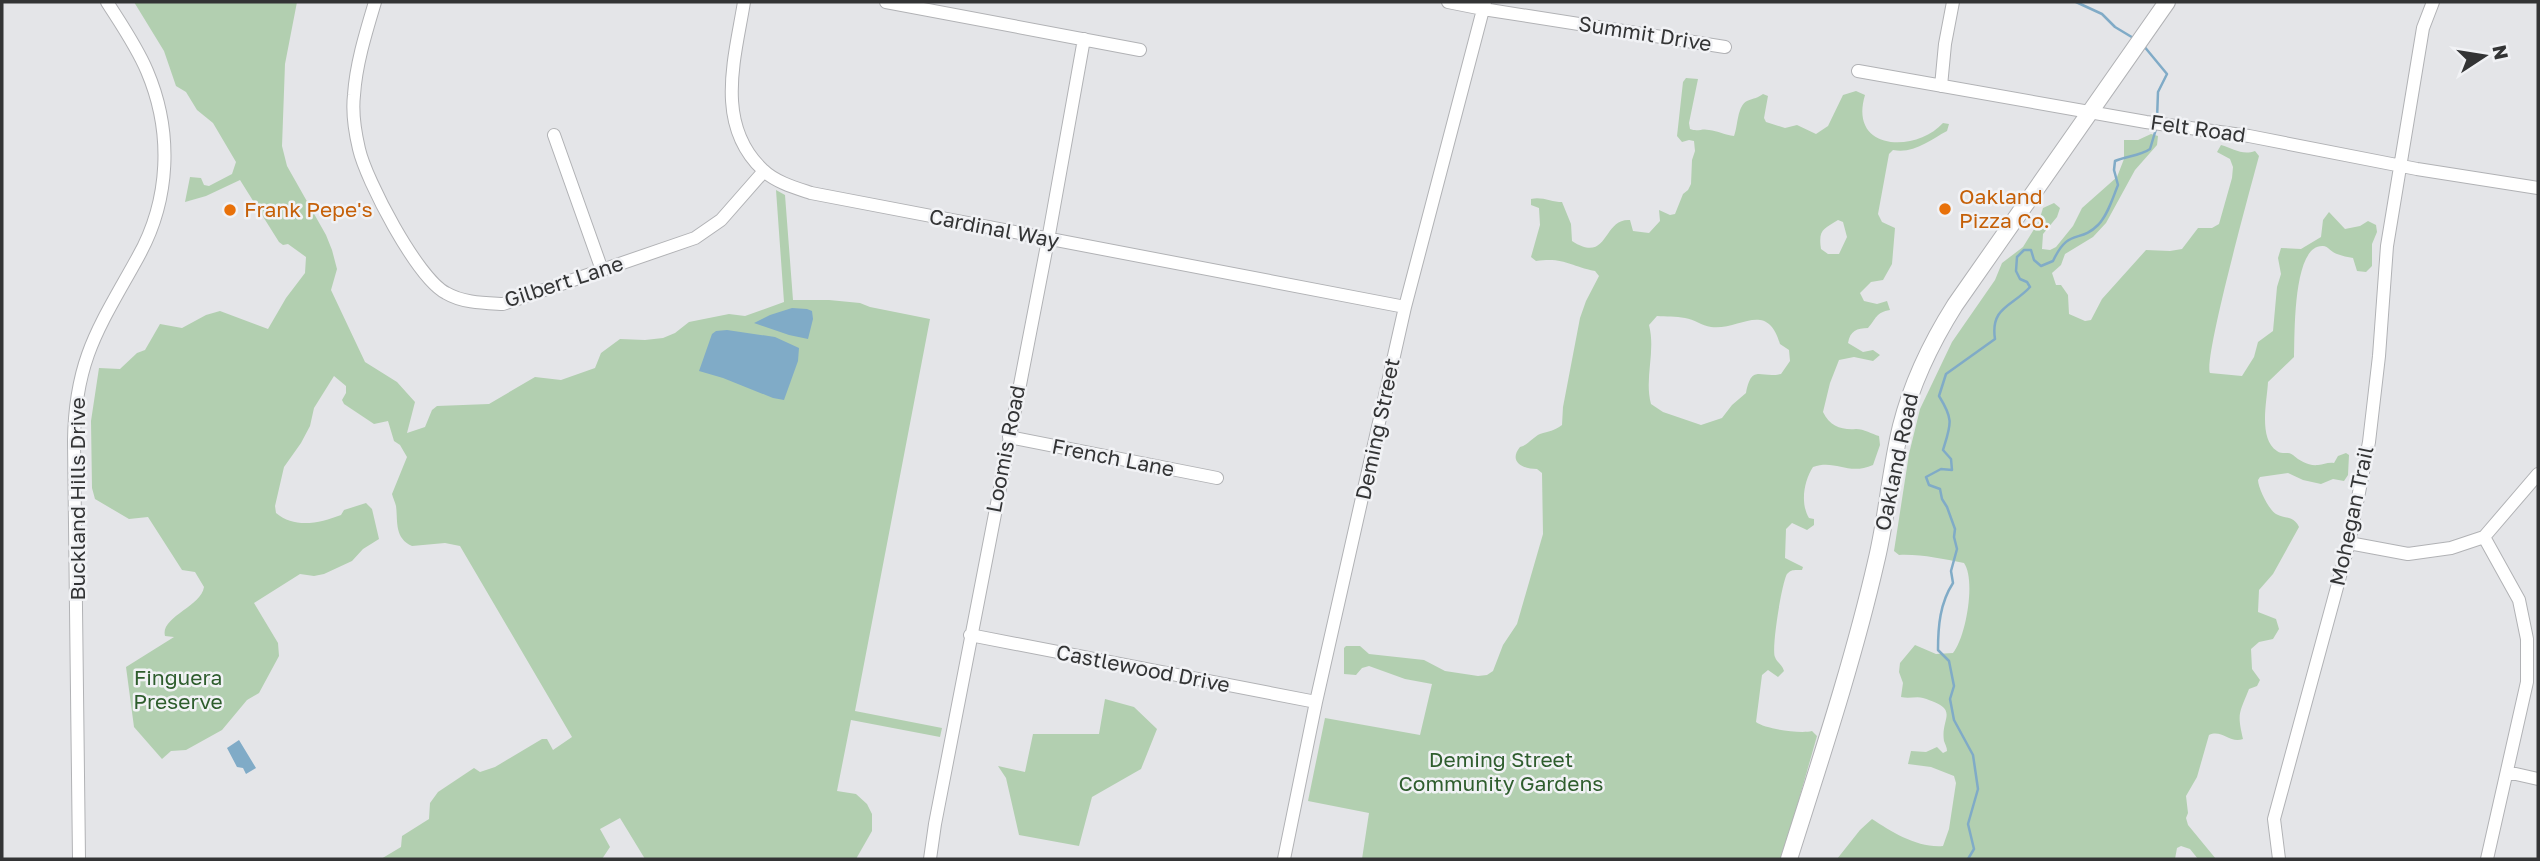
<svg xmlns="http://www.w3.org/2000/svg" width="2540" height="861" font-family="'Golos Text',sans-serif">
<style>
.green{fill:#b2cfb0;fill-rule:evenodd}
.water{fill:#80abc7}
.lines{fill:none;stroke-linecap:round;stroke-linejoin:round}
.stream{stroke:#80abc7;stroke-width:2.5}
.minor-casing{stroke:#b1b2b5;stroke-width:14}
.major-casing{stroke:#b1b2b5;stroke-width:18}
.minor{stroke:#fff;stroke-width:12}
.major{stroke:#fff;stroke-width:16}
.food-dot{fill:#e8710a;stroke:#f1f2f5;stroke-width:2.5}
.labels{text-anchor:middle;stroke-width:5;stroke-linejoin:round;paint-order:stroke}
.street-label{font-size:21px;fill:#333435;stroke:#f1f2f5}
.food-label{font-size:21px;fill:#c56008;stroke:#f1f2f5;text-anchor:start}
.park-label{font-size:21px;fill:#2e5d2d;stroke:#f1f2f5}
</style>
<rect width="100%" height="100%" fill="#e4e5e8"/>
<path class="green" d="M134,2H297L285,64L282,146L287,166L326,235L332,250L337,269L331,290L365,362L397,382L415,402L407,433L425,427L432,410L437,406L489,404L535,377L561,380L595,368L601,353L620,339L645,340L663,338L675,333L689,322L729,314L745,316L784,302L776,190L785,195L793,300H829L860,303L870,307L930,319L855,711L942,728L940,737L851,720L837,791L856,794L867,804L872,814V831L856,859H645L620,818L600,829L610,847L602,859H381L401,847L402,836L429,819L430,803L438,792L474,768L480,772L495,767L542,739H547L553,750L572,737L460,546L445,543L412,546C394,538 398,521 396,506C395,502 393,498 392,494L407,457L400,445L394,441L388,421L374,424L344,404L342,400L346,393V386L334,376L314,408L310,426L301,443L284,467L275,506L276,513C295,529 320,523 341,515L344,510L366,503L372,509L379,539L363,549L352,561L324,574L314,576L300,574L254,603L278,643L279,656L259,693L247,700L222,730L186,750L171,751L162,759L134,727L126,667L174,637L165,636C160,617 201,607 204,587L195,572L182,570L148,517L129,519L95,499L92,488L91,421L99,368L120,369L137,353L145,350L160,324L182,328L206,315L220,311L268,329L286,298L305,273L306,257L288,244L283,245L279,242L240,180L206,196L185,202L190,177L201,178L204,185L209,186L232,174L236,162L213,123L197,110L186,92L176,86L164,51Z
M1686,78L1698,79L1689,123L1690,129C1698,132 1702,128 1709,130C1718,131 1725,135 1734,136C1738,126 1737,106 1747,101C1754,98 1758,98 1763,94L1768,96L1764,118L1766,122L1785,128L1797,125L1816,134L1828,126L1843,95L1856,91L1865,95C1848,151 1916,153 1943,123L1949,124L1947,131C1930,140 1914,154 1893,150L1889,154L1878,214L1882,222L1895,228L1892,264L1883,280L1871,282L1860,293L1864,301L1877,304L1887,301L1890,310C1876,312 1876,319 1868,328C1857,328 1850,331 1848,343L1863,352L1873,350L1880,355L1873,361L1854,357L1839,360L1830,383L1823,412C1830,427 1842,430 1856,429C1864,429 1872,434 1879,436L1880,445L1873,465C1848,476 1836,459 1813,467C1804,481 1800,503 1809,518L1814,519V525L1807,530L1792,523L1786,529L1785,558L1803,567L1802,570C1795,570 1791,569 1787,574C1782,582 1771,649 1775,657C1777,663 1782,664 1784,671L1778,677L1768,670L1762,675L1756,722C1765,729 1800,734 1812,731L1817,736L1782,859H1362L1369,813L1308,801L1325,718L1420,735L1432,684L1405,679L1369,666L1362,668L1356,675L1344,674V648L1346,646H1360L1369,654L1424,660L1445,671L1478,676L1487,675L1493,671L1503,645L1517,624L1543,534L1542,473L1537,469C1523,469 1508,462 1520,447C1528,445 1533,437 1540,434C1549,431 1554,431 1562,425L1563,407L1580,318L1586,301L1599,276L1595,271C1569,266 1565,257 1536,261L1531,257L1540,225L1539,208L1531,205V199C1541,196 1552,202 1562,202L1571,224L1572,241C1609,265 1602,218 1630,220L1633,231L1649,233L1660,221L1659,210L1670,215L1675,214L1683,194L1688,190L1691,184L1692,160L1695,151L1694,141L1689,140L1682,142L1677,136L1683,82ZM1838,220L1843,222L1847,237L1839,254H1828L1821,249C1818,229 1824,229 1838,220ZM1657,316C1666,317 1676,316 1685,318C1694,319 1702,326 1711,327C1739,331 1767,299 1780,344L1789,350L1790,361L1781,374C1760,379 1752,363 1746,393L1732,405L1722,418L1701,425L1663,412L1651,404C1644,378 1656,352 1649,325Z
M2151,134L2158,136L2157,145L2135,170L2106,223L2093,237L2065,254L2061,265L2052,273L2056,285H2061L2068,295L2069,314L2085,321L2091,320L2102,299L2146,250L2170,251L2182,249L2198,228H2212L2219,224L2232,178L2233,167L2230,159L2217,152L2221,145C2233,148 2242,156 2255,151L2259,156C2252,183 2203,359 2210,373L2242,376L2254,357L2258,342L2273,331L2277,287L2281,274L2278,258L2281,248L2301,249L2321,237L2323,220L2329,212L2345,229L2360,226L2368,221L2376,225L2377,232L2372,244V266L2366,272L2357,271L2353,258C2348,257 2342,256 2337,254C2332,253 2328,246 2323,246C2292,244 2295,338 2294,357L2268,382C2267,402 2258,438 2277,451C2282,455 2288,451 2293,455C2300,461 2308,466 2318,465C2324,465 2327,462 2334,463L2338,456L2346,453L2349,455L2348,475L2344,481L2333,479L2321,484L2303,480L2288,473L2260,477L2258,480C2258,488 2269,510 2276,514C2286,519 2294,516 2299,527L2273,574L2259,590L2258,612L2276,619L2279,629L2273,639L2259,642L2251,649L2252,669L2260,680L2257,686L2249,689C2239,714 2237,713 2243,739C2230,744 2222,729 2209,735L2197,777L2186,796L2188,813L2186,818L2188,825L2216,859H2198L2190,849L2181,846L2177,848L2175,859H1837L1860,830L1872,819C1892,832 1917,848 1943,846L1949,829L1956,783L1954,776L1931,767L1908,764L1911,751L1926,752L1937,747L1943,753L1947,751C1947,747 1945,744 1944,741C1940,717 1962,710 1923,698C1917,696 1909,699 1901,697L1903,683L1899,672L1900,663L1915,645L1936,654L1953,653C1966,637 1976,580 1964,563C1942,559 1921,554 1899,555L1894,551L1909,454L1920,409L1952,342L1995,280L2002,263L2023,247L2039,221L2043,208L2054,203L2060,208L2057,217L2043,234L2042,249L2050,250L2056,247L2073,226L2082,208L2117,177L2124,159V140H2138Z
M1105,699L1134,707L1157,729L1141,769L1092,797L1079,846L1019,835L1006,778L998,766L1025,772L1033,734H1099Z"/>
<path class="water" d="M792,308L807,309L812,311L813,319L808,339L789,335L754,323L770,315Z
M727,330L775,337L799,348L798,361L784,400L773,398L723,378L699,371L712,334L716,331Z
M239,740L256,768L246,774L243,768L237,767L227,748Z"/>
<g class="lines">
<path class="stream" d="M2076,2L2102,14L2115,27L2135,39
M2143,45L2167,74L2158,92L2157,119
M1968,859L1974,849L1968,824L1978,789L1973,755L1954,720L1950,699L1954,686L1949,661L1938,650C1938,626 1940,603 1953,583L1951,571L1957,549L1954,537L1955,529L1947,507L1942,499L1940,489L1929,485L1926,477L1941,469L1952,470L1951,459L1943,450C1951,424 1954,420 1939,396L1946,374L1995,339C1990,307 2013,306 2030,287L2027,282L2020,279L2016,271L2017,257L2024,250H2031L2034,260L2041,266L2053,261C2069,227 2079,244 2098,225C2108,215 2113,197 2118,185L2114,170L2115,161C2126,156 2140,156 2150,149L2156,129"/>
<g class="minor-casing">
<path id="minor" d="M375,2C366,32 356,64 354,95C352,112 355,132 359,149C366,180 417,278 446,293C463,303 484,303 503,304L695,238L721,220L764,171
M744,2C735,58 714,124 763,170C775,182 796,188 811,193L1405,307
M886,2L1140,50
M1448,2L1483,9L1725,47
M1858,71L2146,122L2249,136L2417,169L2538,188
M1941,86L1945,44L1953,2
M554,135L602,270
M1009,437L1217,478
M2484,537L2519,600L2527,639V682L2487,859
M2349,543L2408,554L2451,548L2484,537L2538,474
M970,635L1316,702
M2507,772L2538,779
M79,859L74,441C75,358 100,326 138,257C170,200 173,132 147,71C137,47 121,24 107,2
M930,859L935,824L1048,240L1084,39
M1284,859L1316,702L1405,307L1485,2
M2279,859L2274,819L2349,543L2369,442L2379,356L2387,246L2423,28L2433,2"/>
</g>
<g class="major-casing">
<path id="major" d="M1789,859C1820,761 1853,662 1876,562C1887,517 1890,471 1901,426C1912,382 1931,343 1955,305L2167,2"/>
</g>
<use href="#minor" class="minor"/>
<use href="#major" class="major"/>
</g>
<g class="food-dot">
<circle cx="1945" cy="209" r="7"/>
<circle cx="230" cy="210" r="7"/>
</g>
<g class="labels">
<g class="street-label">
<text transform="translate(1645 34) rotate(9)" y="7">Summit Drive</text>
<text transform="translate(2198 129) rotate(8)" y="7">Felt Road</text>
<text transform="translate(994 229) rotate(11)" y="7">Cardinal Way</text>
<text transform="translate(564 282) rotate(-18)" y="7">Gilbert Lane</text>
<text transform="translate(1378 429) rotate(-78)" y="7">Deming Street</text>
<text transform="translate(1006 449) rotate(-79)" y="7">Loomis Road</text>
<text transform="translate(1113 458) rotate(11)" y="7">French Lane</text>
<text transform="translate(1897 462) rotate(-78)" y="7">Oakland Road</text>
<text transform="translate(78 499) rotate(-90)" y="7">Buckland Hills Drive</text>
<text transform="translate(2352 516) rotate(-78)" y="7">Mohegan Trail</text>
<text transform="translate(1143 669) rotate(11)" y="7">Castlewood Drive</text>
</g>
<g class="food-label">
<text x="1959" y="204">Oakland<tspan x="1959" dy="24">Pizza Co.</tspan></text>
<text x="244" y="217">Frank Pepe's</text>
</g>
<g class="park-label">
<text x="178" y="685">Finguera<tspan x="178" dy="24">Preserve</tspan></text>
<text x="1501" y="767">Deming Street<tspan x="1501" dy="24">Community Gardens</tspan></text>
</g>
</g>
<rect width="2540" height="861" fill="none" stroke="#333435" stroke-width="7"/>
<g transform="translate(2484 56) rotate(78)" stroke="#f1f2f5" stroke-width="5" paint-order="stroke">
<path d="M0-5L12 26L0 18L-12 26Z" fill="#333435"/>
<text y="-10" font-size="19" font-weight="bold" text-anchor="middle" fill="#333435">N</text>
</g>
</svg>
